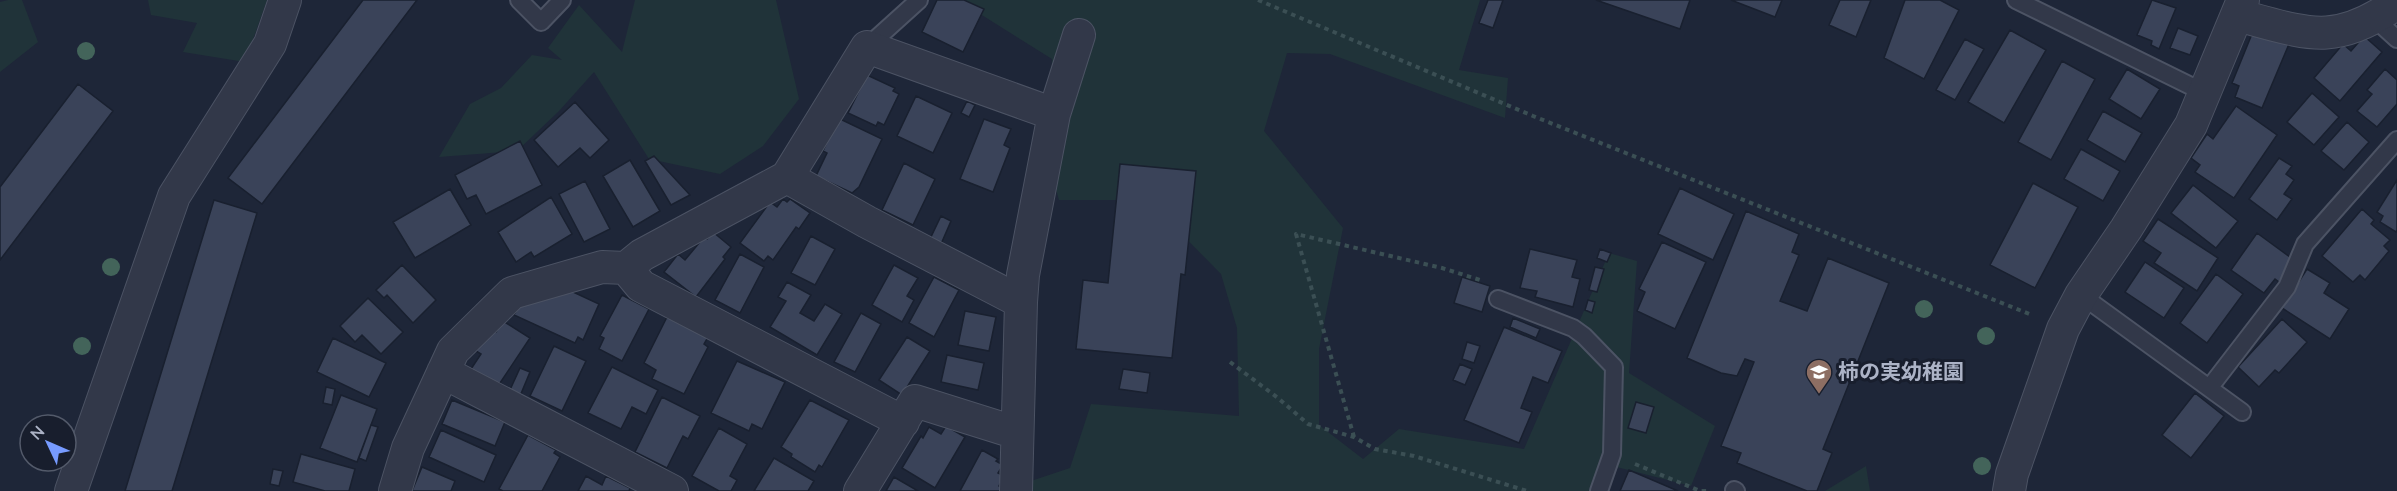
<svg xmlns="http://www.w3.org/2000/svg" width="2397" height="491" font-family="'Nunito Sans','Noto Sans JP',sans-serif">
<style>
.green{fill:#203339}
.building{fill:#3a4359;stroke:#19202f;stroke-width:1.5}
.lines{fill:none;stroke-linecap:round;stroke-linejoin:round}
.service-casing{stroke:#4c5364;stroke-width:20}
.minor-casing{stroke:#4c5364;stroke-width:34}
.path{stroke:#3b4f54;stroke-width:4;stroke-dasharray:4.5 4.5;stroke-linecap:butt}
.service{stroke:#323849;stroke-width:16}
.minor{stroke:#323849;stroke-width:32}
.tree{fill:#43645a}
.labels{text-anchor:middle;stroke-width:6;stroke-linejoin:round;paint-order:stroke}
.poi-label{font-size:21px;font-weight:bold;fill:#acb3c6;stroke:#181e2d;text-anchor:start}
</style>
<rect width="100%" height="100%" fill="#1e2638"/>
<path class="green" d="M8,0H22L38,42L0,72V2Z
M148,0H267L245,62L183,52L197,23L151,15Z
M635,0H776L799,99L763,146L720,174L649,159L594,72L559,111L517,151L439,157L470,104L501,88L532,55L562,60L548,48L579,5L622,52Z
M958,0H1480L1459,70L1508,78L1505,118L1330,54L1287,53L1264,131L1343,228L1319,349V425L1363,459L1399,429L1524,449L1609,253L1637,261L1629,373L1715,426L1691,486L1601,463L1592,491H1031V481L1070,468L1091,404L1239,416L1237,328L1221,274L1148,200H1059L1048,161L1052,59Z
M1866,466L1870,491H1825Z"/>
<path class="building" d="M363,0H417L262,204L228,178Z
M937,0H964L984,9L963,52L922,32Z
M1488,0H1503L1493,28L1479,23Z
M1596,0H1690L1680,29Z
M1731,0H1782L1775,17Z
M1840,0H1871L1856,37L1829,25Z
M1905,0H1940L1959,10L1924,79L1884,58Z
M2152,0L2176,8L2159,49L2151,45L2152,41L2137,35Z
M2178,28L2198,36L2190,55L2170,48Z
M2254,29L2289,44L2262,108L2235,97L2239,86L2232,83Z
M2010,30L2046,50L2004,123L1968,102Z
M2364,36L2382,52L2340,101L2314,78L2343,44L2351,51Z
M1965,39L1984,49L1955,100L1936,90Z
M2062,61L2095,79L2051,160L2018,142Z
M2127,69L2160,89L2141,119L2109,99Z
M2385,69L2397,80V104L2377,127L2357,111L2372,94L2367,90Z
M867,75L895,88L893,91L899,94L884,125L878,122L876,126L848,113Z
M78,84L113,111L0,260V187Z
M2312,93L2339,117L2314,145L2287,122Z
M916,96L952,113L933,153L897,136Z
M967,101L975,105L969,117L961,113Z
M575,102L609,140L590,158L580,148L558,167L534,140Z
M2236,106L2277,135L2234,198L2195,172L2200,165L2191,158L2207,134L2213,139Z
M2103,111L2142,133L2125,162L2087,140Z
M838,118L882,139L859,187L852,193L816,176L827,153L823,151Z
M984,119L1011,129L1004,145L1010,148L993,192L960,179Z
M2347,122L2369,142L2344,170L2321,151Z
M520,141L542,185L486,214L476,195L467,199L455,175Z
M2081,149L2120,171L2103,201L2064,179Z
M654,156L690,195L671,205L645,161Z
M2279,158L2292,166L2286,174L2294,180L2284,194L2292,199L2277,220L2249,199Z
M630,160L660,211L633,227L603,176Z
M904,163L935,179L913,225L882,210Z
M1120,164L1196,171L1185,275L1181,274L1172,358L1076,349L1083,280L1108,283Z
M2397,180V230L2396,232L2380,222L2383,216L2377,212Z
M585,181L610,229L584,242L559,194Z
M2033,183L2078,207L2035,288L1990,265Z
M2193,185L2238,221L2216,248L2171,213Z
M1680,188L1734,214L1713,260L1658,234Z
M450,189L471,225L415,258L393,222Z
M551,197L572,234L534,257L531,252L516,262L498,232Z
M783,199L787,202L790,199L810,213L799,229L796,227L773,260L768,256L764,261L740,243L770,202L777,207Z
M214,200L257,213L172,491H125Z
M2362,209L2374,220L2371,224L2390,240L2384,246L2389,251L2365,280L2360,275L2353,282L2322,256Z
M1746,211L1799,234L1792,252L1799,255L1780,301L1807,311L1828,258L1889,283L1823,449L1832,453L1817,491H1807L1737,463L1741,453L1721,446L1754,362L1745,359L1737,376L1721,373L1687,358Z
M941,216L951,221L941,244L930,239Z
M2158,219L2218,258L2197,291L2154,263L2161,253L2143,241Z
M713,232L731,247L723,257L725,259L696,297L664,272L678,254L685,260L704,237L707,239Z
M2257,233L2294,260L2279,282L2275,279L2264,293L2231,270Z
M811,236L835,249L815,285L791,273Z
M1662,242L1706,262L1675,329L1637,311L1645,292L1639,289Z
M1530,249L1577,260L1572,277L1580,279L1573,307L1535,297L1537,291L1520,288Z
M1600,249L1611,253L1607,262L1597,258Z
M740,254L764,267L740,313L715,300Z
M2145,262L2184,288L2164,318L2125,292Z
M402,265L436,300L413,323L387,295L384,298L376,290Z
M894,265L918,278L907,296L914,300L902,322L872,305Z
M1595,267L1604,269L1597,292L1589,290Z
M2307,269L2330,283L2324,293L2349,309L2330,339L2282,308Z
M2216,274L2243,294L2207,343L2180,323Z
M934,277L959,290L934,337L909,323Z
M1462,277L1490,286L1482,312L1454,303Z
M787,282L811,295L800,313L814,321L825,304L842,314L817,355L770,327L786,301L778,297Z
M571,291L599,304L583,340L578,337L575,343L514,315L519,306Z
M622,295L649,309L622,361L599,349L604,338L600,336Z
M368,298L403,332L381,354L362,335L355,342L340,326Z
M1588,300L1595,302L1592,313L1585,310Z
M965,311L996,317L989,351L958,345Z
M861,313L881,324L855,372L834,362Z
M667,317L708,337L704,344L708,347L684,394L652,379L656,370L644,363Z
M1513,318L1540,329L1536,338L1510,327Z
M2282,319L2307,342L2279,373L2275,370L2259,387L2238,367Z
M503,321L530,338L498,386L471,369L481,354L476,351L491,328L496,332Z
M1504,327L1562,351L1548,383L1533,377L1521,408L1532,412L1519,443L1464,420Z
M907,337L930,351L902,395L879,380Z
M333,338L386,363L369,397L317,372Z
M1467,342L1480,346L1474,363L1462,359Z
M554,346L586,361L562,411L530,396Z
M947,355L984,363L978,390L941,382Z
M737,361L785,382L762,429L752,424L749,431L711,413Z
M1460,364L1472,369L1465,385L1453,380Z
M612,367L658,390L646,414L632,407L621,429L588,413Z
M520,368L530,372L520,396L509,392Z
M1123,369L1150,373L1147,393L1119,389Z
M326,387L335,389L332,405L323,403Z
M2195,393L2224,416L2191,458L2162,435Z
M341,395L377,409L357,462L320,448Z
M662,397L700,416L688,439L683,436L667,468L635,452Z
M452,400L505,422L495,446L442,424Z
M810,400L849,420L822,467L819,465L815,472L791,457L792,454L781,447Z
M1636,402L1654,407L1646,433L1628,428Z
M371,425L378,427L366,461L359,458Z
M946,426L965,437L935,488L902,468L921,436L923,438L929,427L941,434Z
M719,428L747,444L730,476L737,480L731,491H719L692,476Z
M441,430L496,455L484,482L429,457Z
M528,435L556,450L554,453L560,457L542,491H503L499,489Z
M982,450L998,459L996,461L1003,465L998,473L1004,476L999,486L1004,489L1003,491H960Z
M301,454L355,469L349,491H325L293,482Z
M774,458L814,481L808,491H754Z
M422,467L455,481L451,491H412Z
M273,469L283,471L279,486L270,484Z
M1629,470L1678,491H1620Z
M586,476L602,485L606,476L630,488L629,491H578Z
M894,477L918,491H886Z"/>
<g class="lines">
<g class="service-casing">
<path id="service" d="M519,0L541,22L562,0
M2016,0L2205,93
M2375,19L2397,39
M867,47L919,0
M2081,295L2242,412
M1498,299L1573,328L1584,336L1614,367L1612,454L1599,491
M2210,387L2287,287L2305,244L2397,140
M1734,490L1736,491"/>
</g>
<g class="minor-casing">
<path id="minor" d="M2237,15C2306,33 2334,48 2397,3
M1054,114L1079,35
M787,177L867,222L1021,302
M626,268L641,286L903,422
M443,372L672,491
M71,491L174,196L270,44L285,0
M395,491L408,448L453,351L512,293L602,267L626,268L642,255L787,177L867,47L1054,114L1023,275L1021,302L1016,491
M860,491L915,401L1017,433
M2009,491L2012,474L2063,329L2081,295L2126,229L2191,125L2243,0"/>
</g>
<path class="path" d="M1258,0L1533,116L2032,315
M1230,362L1278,398L1308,424L1354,437L1375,449L1414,456L1527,491
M1354,437L1296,234L1442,268L1480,280
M1635,464L1700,491H1709"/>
<use href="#service" class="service"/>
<use href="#minor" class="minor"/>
</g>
<g class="tree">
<circle cx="86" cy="51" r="9"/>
<circle cx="111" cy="267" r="9"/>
<circle cx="1924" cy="309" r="9"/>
<circle cx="1986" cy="336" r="9"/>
<circle cx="82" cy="346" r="9"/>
<circle cx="1982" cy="466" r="9"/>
</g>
<defs>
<g id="school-pin" transform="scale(1.35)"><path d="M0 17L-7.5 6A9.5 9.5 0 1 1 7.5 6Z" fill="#8d6e63" stroke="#181e2d"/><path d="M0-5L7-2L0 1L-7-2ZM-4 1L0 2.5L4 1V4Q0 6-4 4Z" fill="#fff"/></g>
</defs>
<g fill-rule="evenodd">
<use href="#school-pin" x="1819" y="372"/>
</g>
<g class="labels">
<g class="poi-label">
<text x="1838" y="379">柿の実幼稚園</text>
</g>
</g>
<g transform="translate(48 443) rotate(314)"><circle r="28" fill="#181e2d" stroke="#535a6a" stroke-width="1.5"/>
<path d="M0-4.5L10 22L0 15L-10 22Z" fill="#779bff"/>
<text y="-9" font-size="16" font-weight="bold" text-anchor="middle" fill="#acb3c6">N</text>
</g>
</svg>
